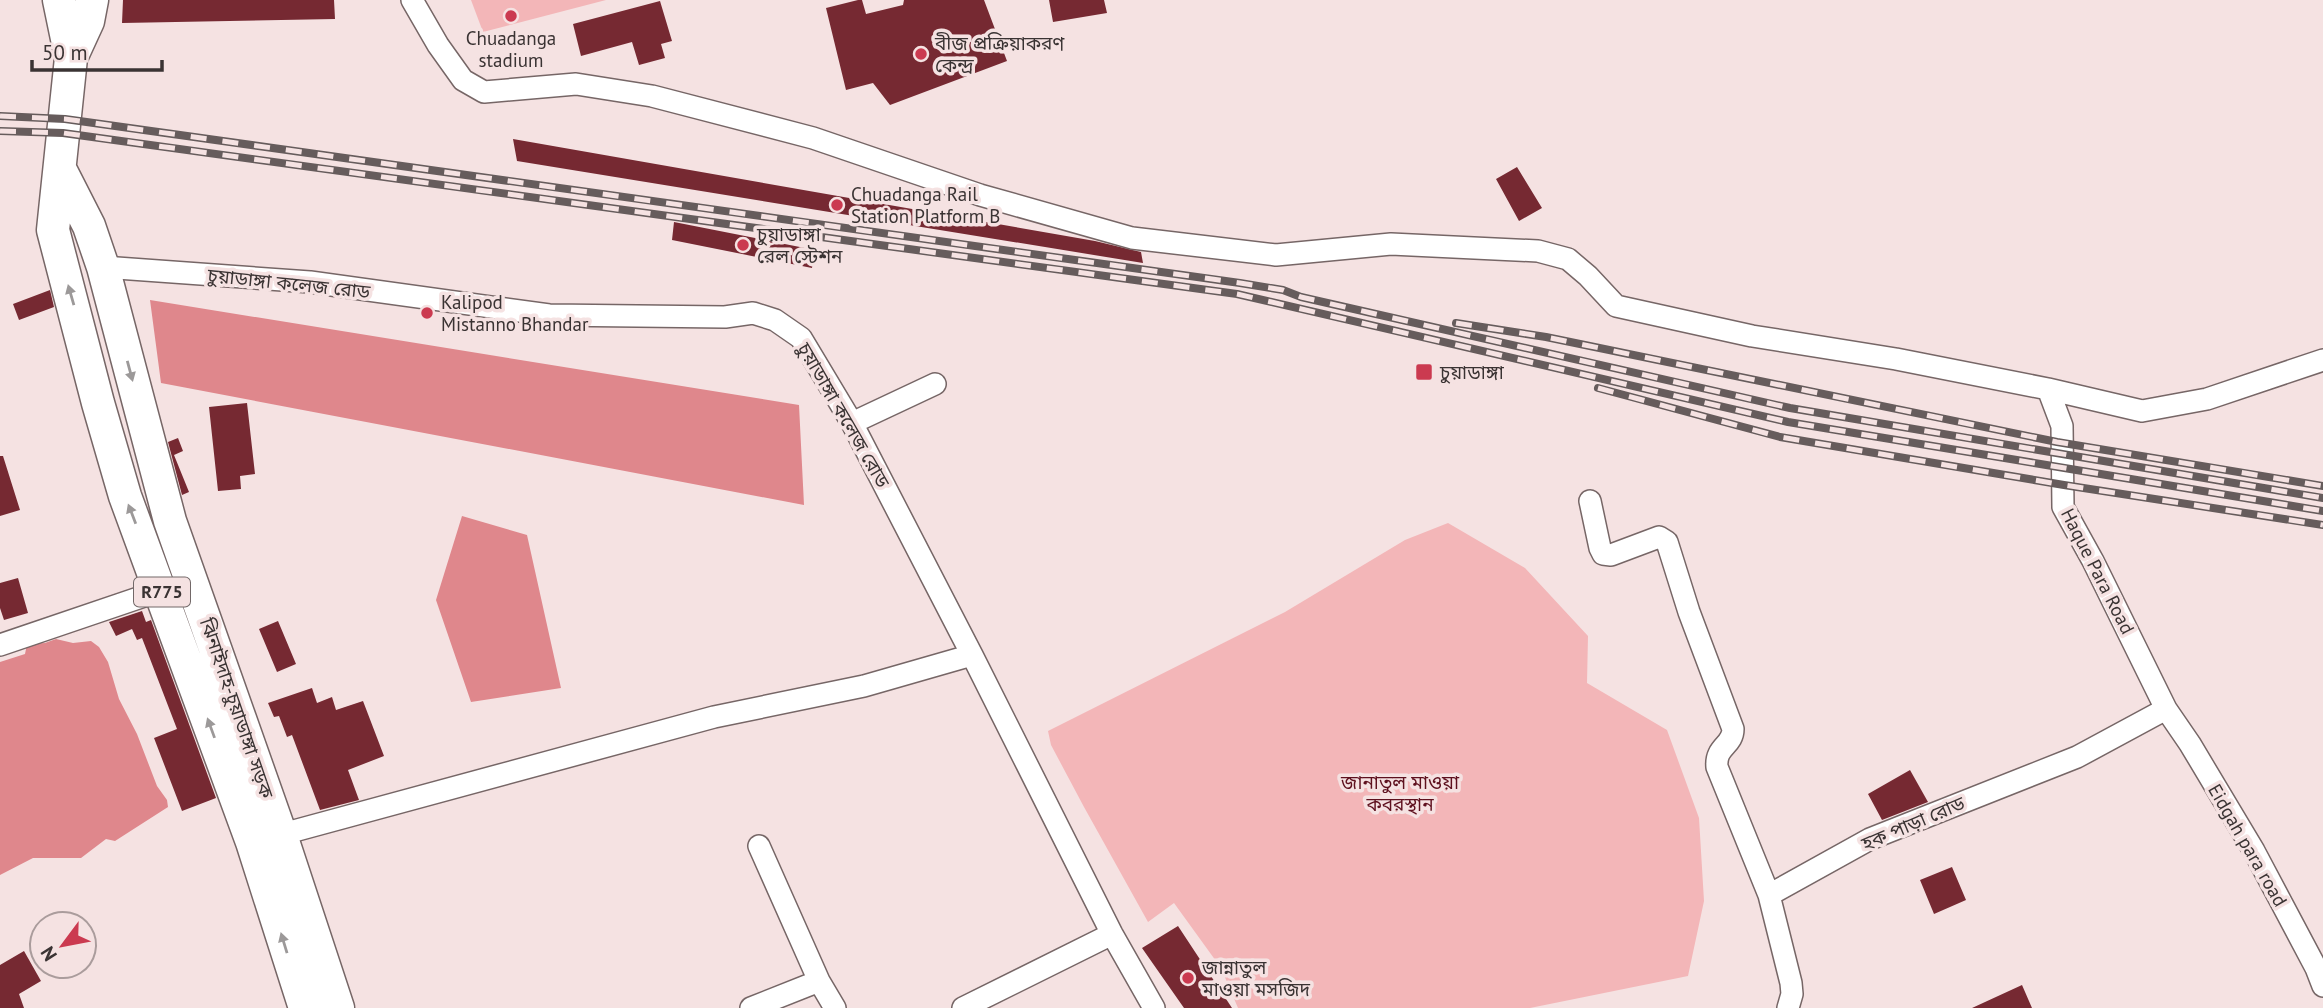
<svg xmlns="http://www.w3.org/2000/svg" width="2323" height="1008" font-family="'PT Sans','Noto Sans Bengali',sans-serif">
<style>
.green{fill:#f3b6b8}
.water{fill:#df878c}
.building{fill:#762932}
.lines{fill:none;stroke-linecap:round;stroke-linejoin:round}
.minor-casing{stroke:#766666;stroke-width:24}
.primary-casing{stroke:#766666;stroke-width:35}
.minor{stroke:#fff;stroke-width:21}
.primary{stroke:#fff;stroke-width:32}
.rail-casing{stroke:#665c5c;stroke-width:8}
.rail{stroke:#f5e2e2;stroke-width:5;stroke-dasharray:16;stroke-linecap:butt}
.oneway{fill:#9c9999}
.poi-dot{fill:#cb3a50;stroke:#f5e2e2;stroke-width:2.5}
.labels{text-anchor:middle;stroke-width:7;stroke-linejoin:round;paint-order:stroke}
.shield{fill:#f5e2e2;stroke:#726868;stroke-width:2}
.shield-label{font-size:18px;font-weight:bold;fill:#3a3333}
.poi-label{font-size:19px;fill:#3a3333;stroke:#f5e2e2;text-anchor:start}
.street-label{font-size:19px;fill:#3a3333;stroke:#f5e2e2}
.park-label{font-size:19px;fill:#5e101e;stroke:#f5e2e2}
</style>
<rect width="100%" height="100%" fill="#f5e2e2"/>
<path class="green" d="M471,0H606L483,32Z
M1448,523L1525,568L1588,636L1587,683L1667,730L1699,818L1704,901L1688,976L1530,1008H1238L1221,968L1174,903L1148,922L1084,807L1051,745L1048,731L1285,612L1405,540Z"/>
<path class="water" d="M150,300L799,405L804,505L161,383Z
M462,516L527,535L561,688L471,702L436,600Z
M56,639L73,643L91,641L99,647L108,662L119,699L137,734L157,786L167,800L168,807L115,841L106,839L81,858H33L0,875V662L25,654L27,644L45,643Z"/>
<path class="building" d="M123,0H334L335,19L122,23Z
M858,0H862L866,14L903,5L904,0H984L1007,61L890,105L873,83L846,90L826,8Z
M1049,0H1104L1107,13L1053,22Z
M660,1L672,41L661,44L665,58L639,65L632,42L581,56L573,24Z
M513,139L1095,241L1141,252L1143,263L517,161Z
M1517,167L1542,208L1519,221L1496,179Z
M674,222L815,250L812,268L672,240Z
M50,290L54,307L19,320L13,304Z
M247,403L255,474L240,476L241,489L218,491L209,407Z
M178,438L183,451L174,455L189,492L182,495L168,442Z
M0,456H3L20,510L0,516Z
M18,578L28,613L4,620L0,608V583Z
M142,611L146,622L151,620L216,798L182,811L154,738L177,729L142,638L137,640L132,629L116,636L109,622Z
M278,621L296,664L277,672L259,629Z
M312,688L317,703L332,697L336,710L363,701L384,756L348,770L359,800L320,810L292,735L287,737L279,716L274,717L268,703Z
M1910,770L1928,802L1882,820L1868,794Z
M1952,867L1966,900L1934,914L1920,880Z
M1178,926L1232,1008H1184L1142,948Z
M24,951L41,981L19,994L24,1008H0V965Z
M2022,985L2032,1008H1972Z"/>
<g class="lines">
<g class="minor-casing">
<path id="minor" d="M412,0L438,45L463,80L484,92L576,84L652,96L813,138L980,195L1132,238L1276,255L1391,244L1538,251L1568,259L1588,276L1616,306L1752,336L1896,359L2048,389L2062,426L2063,507L2093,561L2166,709L2190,744L2254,851L2316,968L2323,986
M103,267L310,282L549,315L725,317L753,313L775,320L801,338L852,423L972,655L1112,934L1154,1008
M2048,389L2142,411L2207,399L2323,360
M852,423L935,384
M1590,501L1600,548L1603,554L1611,555L1659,537L1667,542L1689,612L1733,729C1733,746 1715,746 1717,767L1769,895
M0,645L162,590
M268,838L714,717L864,686L972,655
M759,846L819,981L835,1008
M751,1008L819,981
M963,1008L1112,934
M1788,1008L1792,994L1791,983L1769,895L1870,839L2077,757L2166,709"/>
</g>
<g class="primary-casing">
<path id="primary" d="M59,0L71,58
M92,0L88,21L71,58L53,230L98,403L125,496L252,842L305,1008
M60,169L89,226L103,267L170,521L281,835L338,1008"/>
</g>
<use href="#minor" class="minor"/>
<use href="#primary" class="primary"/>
<g class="rail-casing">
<path id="rail" d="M0,116L65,119L1240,283L1283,290L1301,297L1790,408L2323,498
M0,131L63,133L1237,294L1788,422L2323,511
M1456,323L1546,337L2057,442L2323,486
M1598,388L1780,437L2064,485L2323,525"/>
</g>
<use href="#rail" class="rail"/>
</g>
<defs><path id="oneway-solid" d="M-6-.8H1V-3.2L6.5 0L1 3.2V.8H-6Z" transform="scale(1.75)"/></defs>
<g class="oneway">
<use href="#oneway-solid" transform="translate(71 295) rotate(-106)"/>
<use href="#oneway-solid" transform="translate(130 371) rotate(75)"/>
<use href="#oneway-solid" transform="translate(132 514) rotate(-111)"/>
<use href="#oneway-solid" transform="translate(211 728) rotate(-110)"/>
<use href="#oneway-solid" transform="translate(284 943) rotate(-107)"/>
</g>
<g class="poi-dot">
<circle cx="511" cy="16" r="7"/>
<circle cx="921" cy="54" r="7"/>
<circle cx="837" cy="205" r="7"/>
<circle cx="743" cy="245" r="7"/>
<circle cx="427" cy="313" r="7"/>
<rect x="1415" y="363" width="18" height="18" rx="3.5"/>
<circle cx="1188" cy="978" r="7"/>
</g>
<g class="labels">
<rect class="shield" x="134" y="577.5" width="56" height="29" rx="5"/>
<g class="shield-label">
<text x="162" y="598">R775</text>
</g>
<g class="poi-label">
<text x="511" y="45" text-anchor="middle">Chuadanga<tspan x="511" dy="22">stadium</tspan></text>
<text x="935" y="50">বীজ প্রক্রিয়াকরণ<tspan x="935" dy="22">কেন্দ্র</tspan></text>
<text x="851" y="201">Chuadanga Rail<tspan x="851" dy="22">Station Platform B</tspan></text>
<text x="757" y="241">চুয়াডাঙ্গা<tspan x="757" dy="22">রেল স্টেশন</tspan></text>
<text x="441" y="309">Kalipod<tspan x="441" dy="22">Mistanno Bhandar</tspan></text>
<text x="1440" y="379">চুয়াডাঙ্গা</text>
<text x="1202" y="974">জান্নাতুল<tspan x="1202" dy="22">মাওয়া মসজিদ</tspan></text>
</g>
<g class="street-label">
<text transform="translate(289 283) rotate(6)" y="7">চুয়াডাঙ্গা কলেজ রোড</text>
<text transform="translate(844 415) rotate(60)" y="7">চুয়াডাঙ্গা কলেজ রোড</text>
<text transform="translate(2098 571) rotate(63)" y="7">Haque Para Road</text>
<text transform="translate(237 708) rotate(71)" y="7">ঝিনাইদাহ-চুয়াডাঙ্গা সড়ক</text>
<text transform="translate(1913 823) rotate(-23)" y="7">হক পাড়া রোড</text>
<text transform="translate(2248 845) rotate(60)" y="7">Eidgah para road</text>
</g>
<g class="park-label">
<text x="1400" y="789">জানাতুল মাওয়া<tspan x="1400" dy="22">কবরস্থান</tspan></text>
</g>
</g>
<g transform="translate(63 945) rotate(238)"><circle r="33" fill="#f5e2e2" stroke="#aa9c9c" stroke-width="2"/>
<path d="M0-5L12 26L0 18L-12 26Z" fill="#cb3a50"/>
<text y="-10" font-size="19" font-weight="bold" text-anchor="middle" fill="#3a3333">N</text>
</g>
<path d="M32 60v10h130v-10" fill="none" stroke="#3a3333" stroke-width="3.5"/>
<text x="42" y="60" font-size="21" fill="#3a3333" stroke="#f5e2e2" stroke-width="5" paint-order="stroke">50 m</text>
</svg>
